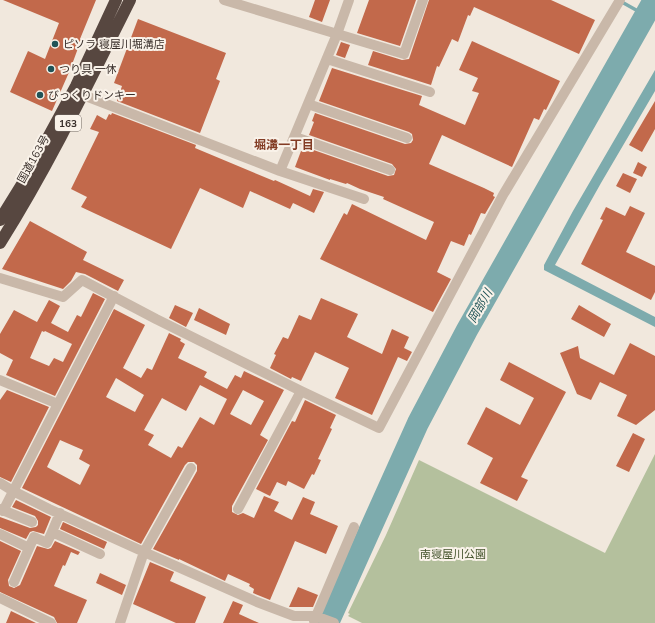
<svg xmlns="http://www.w3.org/2000/svg" width="655" height="623" font-family="'Nunito Sans','Noto Sans JP',sans-serif">
<style>
.green{fill:#b4c09d}
.water{fill:#7dabad}
.lines{fill:none;stroke-linecap:round;stroke-linejoin:round}
.stream{stroke:#7dabad;stroke-width:3.5}
.river{stroke:#7dabad;stroke-width:22}
.building{fill:#c2694b;fill-rule:evenodd}
.minor{stroke:#c9b8a9;stroke-width:10}
.highway{stroke:#574740;stroke-width:12}
.poi-dot{fill:#205357;stroke:#f9f2e9;stroke-width:1.5}
.labels{text-anchor:middle;stroke-width:4;stroke-linejoin:round;paint-order:stroke}
.shield{fill:#f9f2e9;stroke:#716863;stroke-width:1}
.shield-label{font-size:10px;font-weight:bold;fill:#372d29}
.poi-label{font-size:11px;fill:#372d29;stroke:#f9f2e9;text-anchor:start}
.street-label{font-size:11px;fill:#372d29;stroke:#f9f2e9}
.park-label{font-size:11px;fill:#45542d;stroke:#f9f2e9}
.neighbourhood-label{font-size:12px;font-weight:bold;fill:#833c24;stroke:#f9f2e9}
.water-label{font-size:12px;font-style:italic;fill:#205357;stroke:#f9f2e9}
</style>
<rect width="100%" height="100%" fill="#f1e8dd"/>
<path class="green" d="M655,454V623H362L348,616L350,614L348,613L386,535L419,460L605,553Z"/>
<path class="water" d="M655,70V91L601,183L555,265L655,317V327L544,270V265L573,211Z"/>
<g class="lines">
<path class="stream" d="M620,1L645,15"/>
<path class="river" d="M328,623L418,423L467,330L654,0"/>
</g>
<path class="building" d="M3,0H96L80,39L81,40L70,70L52,111L10,92L28,51L45,59L59,23Z
M315,0H330L322,22L309,17Z
M369,0H416L400,46L357,33Z
M429,0H551L595,20L579,54L474,7L470,16L468,15L458,42L452,39L439,67L437,66L431,85L368,65L373,51L402,60L409,59Z
M138,19L226,53L216,79L220,81L200,133L117,101L122,86L114,83Z
M472,41L560,81L546,110L544,109L539,120L534,118L512,167L442,135L429,164L484,188L494,193L493,196L495,197L485,214L481,213L471,235L469,234L464,246L451,241L437,272L451,279L433,312L320,259L344,213L347,215L352,204L426,240L434,222L383,199L384,197L360,189L347,183L346,184L330,179V180L295,167L301,151L304,152L305,147L388,176L394,175L396,169L392,164L309,135L314,122L312,121L315,113L405,144L411,143L413,140L412,134L409,132L319,101L332,68L422,96L419,105L465,125L479,93L472,91L478,78L459,70Z
M341,42L350,45L345,58L336,55Z
M655,101V129L642,152L629,145Z
M112,113L196,145L195,148L274,181L275,180L310,196L313,189L324,192L314,213L293,203L290,209L250,191L243,208L200,188L171,249L81,207L87,197L71,189L99,132L90,129L97,115L106,120L109,114L111,115Z
M638,162L647,167L642,177L633,173Z
M623,173L637,179L630,193L616,186Z
M630,206L645,213L626,252L655,266V292L651,300L581,264L603,220L600,219L606,207L625,216Z
M30,221L87,252L83,260L124,280L118,291L85,274L76,272L71,281L63,289L2,269Z
M93,293L105,299L55,396L6,375L13,360L0,353V334L14,310L37,322L49,300L60,306L51,323L68,332L77,315L81,317ZM42,331L44,332L45,331L72,344L63,362L54,358L49,366L30,358Z
M321,298L358,314L347,337L382,354L392,329L409,337L404,348L412,352L407,361L398,357L372,415L335,398L349,368L315,352L301,381L292,377L291,379L270,368L276,355L274,354L283,337L288,339L299,315L311,320Z
M175,305L193,313L186,327L169,318Z
M579,305L611,324L604,337L571,319Z
M199,308L230,324L226,335L194,320Z
M114,309L145,325L123,368L141,378L147,368L152,370L169,333L181,339L180,341L185,344L178,358L207,372L204,377L227,389L235,375L241,378L244,371L284,390L260,435L268,440L232,506V512L238,515L243,513L254,518L264,496L279,502L274,511L292,520L303,497L315,502L310,514L338,526L326,554L295,541L270,600L253,593L254,589L249,586L250,584L228,574L225,581L179,559V560L153,549L197,471V465L194,462H188L185,465L141,544L22,488ZM116,378L144,395L135,412L106,397ZM200,385L227,399L214,425L200,417L182,448L178,446L171,458L148,445L154,435L144,430L162,398L186,411ZM243,390L264,401L251,425L230,414ZM60,440L83,450L79,459L90,465L80,485L47,467Z
M630,343L655,356V410L636,425L617,416L627,395L600,382L591,400L577,394L560,353L578,346L580,358L614,375Z
M509,362L566,392L521,477L528,480L517,501L480,483L493,458L467,444L486,407L520,425L534,398L500,380Z
M7,390L49,407L11,482L0,477V400Z
M305,400L336,415L330,428L332,429L318,459L321,460L314,475L312,474L304,489L288,481L286,486L277,482L270,496L256,489L292,421L295,422Z
M633,433L645,439L629,472L616,466Z
M16,500L51,517L44,534L33,531L30,532L26,539L0,528V517L30,528L36,527L38,525V521L35,516L12,507Z
M63,522L107,542L104,549L60,529Z
M0,541L21,551L8,580L9,586L14,588L20,585L37,546L48,549L51,548L55,541L80,552L78,555L71,552L65,566L63,565L54,586L87,600L77,623H57L54,617L0,592Z
M150,562L174,572L170,581L206,597L195,623H176L133,604Z
M100,573L126,585L122,595L96,583Z
M298,587L318,595L313,607H289Z
M233,601L243,605L239,614L259,623H223Z
M11,611L36,623H6Z"/>
<g class="lines">
<path class="minor" d="M224,0L404,54L423,0
M327,59L430,92
M83,95L280,171L364,199
M308,104L407,138
M295,137L390,170
M280,171L337,34L349,0
M0,278L63,297L82,280L156,319L301,391L379,428L503,195L620,0
M0,380L58,404L114,296
M0,483L13,491L49,509L144,552L257,602L294,616H315L334,623
M0,509L32,522
M238,509L301,391
M3,511L58,404
M52,532L60,513
M0,534L29,548
M14,582L34,537L47,543L52,532L100,554
M0,598L51,623
M314,621L354,527
M120,623L144,552L191,468"/>
<path class="highway" d="M0,220L26,178L76,86L116,0
M0,243C49,165 89,82 130,0"/>
</g>
<g class="poi-dot">
<circle cx="55" cy="44" r="4"/>
<circle cx="51" cy="69" r="4"/>
<circle cx="40" cy="95" r="4"/>
</g>
<g class="labels">
<rect class="shield" x="55" y="115" width="26" height="16" rx="3"/>
<g class="shield-label">
<text x="68" y="127">163</text>
</g>
<g class="poi-label">
<text x="63" y="48">ピソラ 寝屋川堀溝店</text>
<text x="59" y="73">つり具 一休</text>
<text x="48" y="99">びっくりドンキー</text>
</g>
<g class="street-label">
<text transform="translate(33 159) rotate(-61)" y="4">国道163号</text>
</g>
<g class="park-label">
<text x="453" y="558">南寝屋川公園</text>
</g>
<g class="neighbourhood-label">
<text x="284" y="149">堀溝一丁目</text>
</g>
<g class="water-label">
<text transform="translate(480 306) rotate(-60)" y="4">岡部川</text>
</g>
</g>
</svg>
